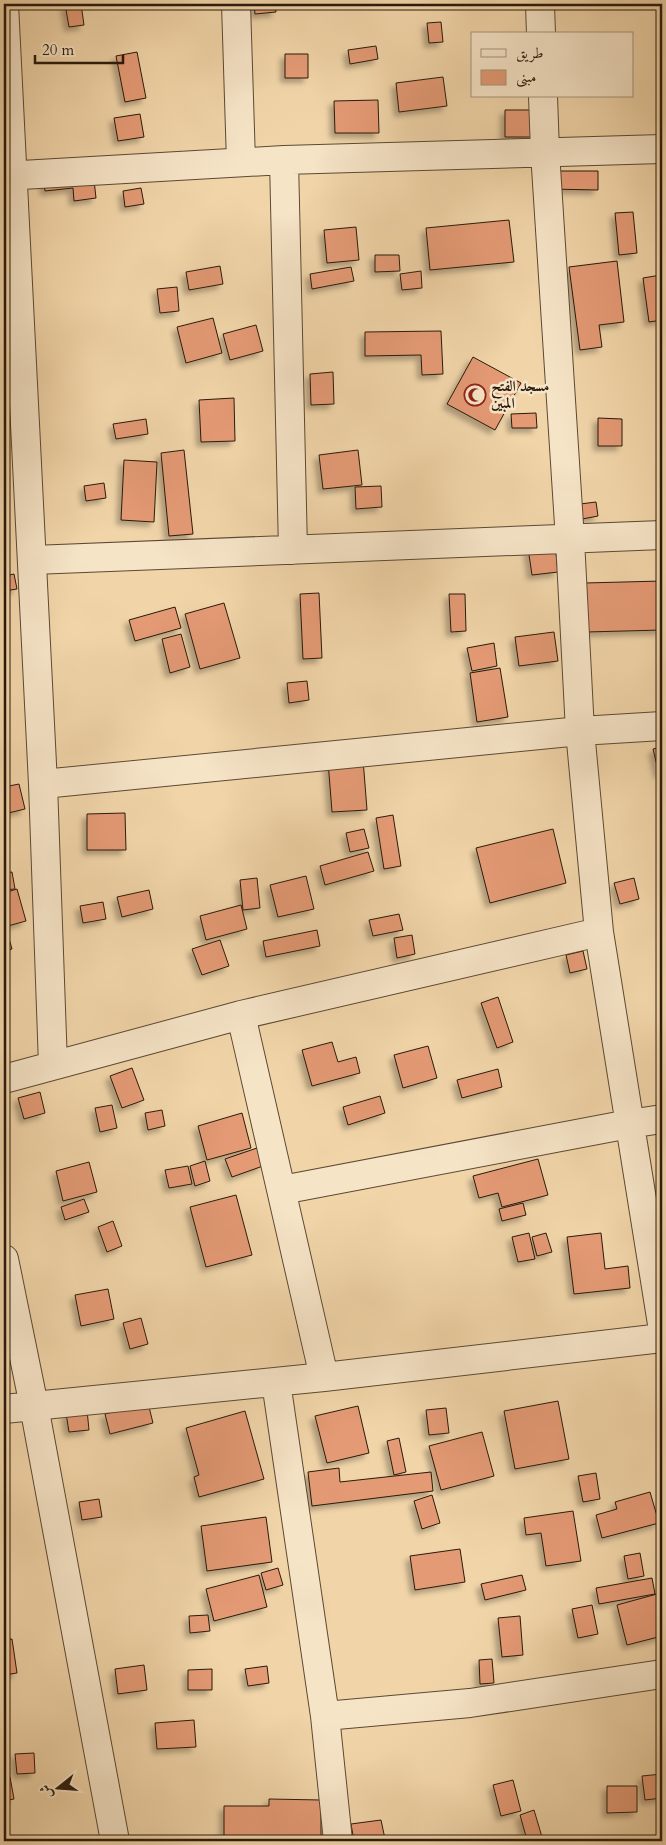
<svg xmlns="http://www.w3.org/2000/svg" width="666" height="1845" font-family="Cardo,Amiri,serif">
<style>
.building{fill:#e49a74;stroke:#291a0c;filter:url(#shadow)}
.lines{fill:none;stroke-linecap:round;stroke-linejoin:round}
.street-casing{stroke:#5b4933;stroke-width:30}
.street{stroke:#f6e4c7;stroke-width:28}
.labels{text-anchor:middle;stroke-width:5;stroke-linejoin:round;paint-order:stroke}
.poi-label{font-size:15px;font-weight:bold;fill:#291a0c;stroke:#f6e4c7;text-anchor:start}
</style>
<defs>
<filter id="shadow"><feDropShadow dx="-4.5" dy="4.5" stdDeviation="2.5" flood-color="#0004"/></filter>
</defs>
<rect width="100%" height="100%" fill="#f1d5a9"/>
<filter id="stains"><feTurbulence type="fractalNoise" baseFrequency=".004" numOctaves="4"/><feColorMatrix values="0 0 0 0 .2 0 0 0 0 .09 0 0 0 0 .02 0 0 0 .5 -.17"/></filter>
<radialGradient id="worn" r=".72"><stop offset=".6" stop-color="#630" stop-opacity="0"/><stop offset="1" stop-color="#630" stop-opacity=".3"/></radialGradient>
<path class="building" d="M65,4H81L84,25L69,27Z
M254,4H275L276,12L255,14Z
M441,22L443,42L429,43L427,23Z
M376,46L378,59L350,64L348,50Z
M137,52L146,98L125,102L116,56Z
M285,54H308V78H285Z
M443,77L447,106L399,112L396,83Z
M378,100L379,133H335L334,101Z
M505,110H532V137H505Z
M140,114L144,137L118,141L114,118Z
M93,171L96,198L74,201L73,188L45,191L43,176Z
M549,171H598V190L549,189Z
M141,188L144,204L125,207L123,191Z
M633,212L637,253L619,255L615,213Z
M509,220L514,262L430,270L426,228Z
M356,227L359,260L327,263L324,230Z
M375,255H399L400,271L375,272Z
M617,261L624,322L599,325L602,347L580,350L569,267Z
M220,266L223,284L189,290L186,272Z
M351,267L354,281L312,289L310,274Z
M421,271L422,288L402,290L400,274Z
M661,275L662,320L649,322L643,278Z
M177,287L179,311L160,313L157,289Z
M213,318L222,353L186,363L177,327Z
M256,325L263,351L230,360L223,334Z
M441,331L443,374L422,375L421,355L365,356V332Z
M473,357L521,383L495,430L447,404Z
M333,372L334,404L311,405L310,374Z
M234,398L235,441L201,442L199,400Z
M536,413L537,428H512L511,414Z
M598,418L622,419V446H598Z
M146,419L148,434L116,439L113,424Z
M184,450L193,534L169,536L161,453Z
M358,450L362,485L323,489L319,455Z
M124,460L157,462L154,522L121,520Z
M104,483L106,498L86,501L84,486Z
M381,486L382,507L356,509L355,487Z
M596,502L598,516L582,519L580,504Z
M555,544L558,572L532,575L528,548Z
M14,574L17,589L4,591V576Z
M662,581V630L586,632L585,583Z
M319,593L322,658L303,659L300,594Z
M449,594H465L466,631L451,632Z
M224,603L240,658L200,669L185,614Z
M175,607L181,628L135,641L129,620Z
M554,632L558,661L519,666L515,637Z
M181,634L190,667L170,673L162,639Z
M494,643L497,666L472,671L467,648Z
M500,668L508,717L477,722L470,673Z
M307,681L309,700L289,703L287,683Z
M662,747V773L659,774L653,749Z
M363,759L367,810L332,812L328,761Z
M19,784L25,809L4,814V787Z
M125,813L126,850H87V814Z
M393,815L401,866L384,869L376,818Z
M364,829L369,848L350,852L346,833Z
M553,829L566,883L490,903L476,848Z
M368,852L374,871L325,885L320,866Z
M12,872L15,889L4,890V873Z
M306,876L314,909L278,917L270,885Z
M257,878L260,908L243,910L240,880Z
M634,878L639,899L620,904L614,883Z
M17,889L26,921L4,927V893Z
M149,890L153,909L122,917L117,897Z
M103,902L106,919L83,923L80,906Z
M241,905L247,929L206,940L200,916Z
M399,914L403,930L373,936L369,920Z
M6,928L12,949L4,951V929Z
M317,930L320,946L266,957L263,941Z
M412,935L415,954L397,958L394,938Z
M220,940L229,966L202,975L192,949Z
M583,951L587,969L570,973L566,955Z
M498,997L513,1042L497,1048L481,1003Z
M332,1042L338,1062L356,1057L360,1073L312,1086L302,1050Z
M428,1046L437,1078L403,1088L394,1055Z
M132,1068L144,1100L122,1108L110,1076Z
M498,1069L502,1087L462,1098L457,1080Z
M40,1092L45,1113L24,1119L18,1098Z
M380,1096L385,1113L348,1125L343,1107Z
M112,1105L117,1128L100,1132L95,1108Z
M162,1110L165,1126L148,1130L145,1113Z
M242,1113L251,1148L207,1160L198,1126Z
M257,1148L263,1166L232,1177L225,1159Z
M538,1159L548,1195L502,1207L498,1193L479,1198L473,1176Z
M205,1161L210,1181L195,1186L190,1166Z
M89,1162L97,1192L63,1201L56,1171Z
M188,1166L192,1184L169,1188L165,1170Z
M236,1195L252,1255L206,1267L190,1207Z
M84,1199L89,1212L65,1220L61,1207Z
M523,1203L526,1215L502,1221L499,1209Z
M113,1221L122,1246L107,1252L98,1227Z
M529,1233L535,1259L518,1262L512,1237Z
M546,1233L552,1252L537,1256L532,1237Z
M601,1233L605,1269L628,1266L630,1288L574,1294L567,1237Z
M108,1289L114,1319L81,1326L75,1295Z
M141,1318L148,1344L130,1349L123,1323Z
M558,1401L569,1459L515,1469L504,1411Z
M148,1403L153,1423L110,1434L105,1414Z
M358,1406L369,1453L327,1463L315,1416Z
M446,1408L449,1433L429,1435L426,1410Z
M87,1410L89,1430L69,1432L66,1413Z
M245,1411L264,1479L199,1497L194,1477L199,1475L186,1428Z
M482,1432L494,1476L441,1490L429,1446Z
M399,1438L406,1472L394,1475L387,1441Z
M339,1468L340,1482L431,1472L433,1491L312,1506L308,1472Z
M596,1473L600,1499L583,1502L578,1476Z
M650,1492L659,1523L602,1538L596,1515L617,1509L615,1502Z
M432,1495L440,1523L422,1529L414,1501Z
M99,1499L102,1517L82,1520L79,1502Z
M573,1511L581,1561L546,1566L541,1533L526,1535L524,1518Z
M266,1517L272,1562L207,1571L201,1526Z
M460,1549L465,1582L415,1590L410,1556Z
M640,1553L644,1576L628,1579L624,1556Z
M278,1568L283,1585L266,1590L261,1573Z
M4,1575L8,1618L4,1619Z
M259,1575L267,1607L214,1621L206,1589Z
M522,1575L526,1590L485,1600L481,1584Z
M652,1578L655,1594L599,1604L596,1588Z
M657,1594L662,1613V1636L627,1645L617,1605Z
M592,1605L598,1634L578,1638L572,1609Z
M208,1615L210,1631L190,1633L189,1616Z
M520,1616L523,1655L502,1657L498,1618Z
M12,1639L17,1673L4,1675V1640Z
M492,1659L494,1683L480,1684L479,1660Z
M144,1665L147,1690L118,1694L115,1669Z
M267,1666L269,1683L248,1686L245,1669Z
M212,1669V1690H188V1670Z
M194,1720L196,1747L157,1749L155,1723Z
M34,1753L35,1773L17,1774L15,1754Z
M662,1774V1798L645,1800L642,1776Z
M10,1777L14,1799L4,1801V1778Z
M513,1780L521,1811L501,1816L493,1785Z
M607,1786H637V1812L607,1813Z
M269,1799L321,1800V1841H258V1838H224V1806H269Z
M534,1810L542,1837L527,1840L520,1815Z
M381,1820L385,1839L373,1841H354L351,1824Z"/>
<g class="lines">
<g class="street-casing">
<path id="street" d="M4,4L43,784L53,1065
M236,4L241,162
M540,4L541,34
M543,96L545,152L570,540L580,731L599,932L662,1324
M284,160L293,550
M4,176L284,160L662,149
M33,560L662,535
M43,784L580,731L662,726
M241,1015L324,1377
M4,1079L241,1015L599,932
M282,1190L629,1124L662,1119
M4,1259L34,1406L115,1841
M276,1382L325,1716L338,1841
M4,1409L324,1377L662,1338
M325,1716L470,1703L662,1674"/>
</g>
<use href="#street" class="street"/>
</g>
<defs>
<g id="mosque-ring" transform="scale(1.125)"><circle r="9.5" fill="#f6e4c7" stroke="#8f2418" stroke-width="1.5"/><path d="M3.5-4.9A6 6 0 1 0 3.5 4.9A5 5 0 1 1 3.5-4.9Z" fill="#8f2418"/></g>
</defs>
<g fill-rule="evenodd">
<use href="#mosque-ring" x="475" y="395"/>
</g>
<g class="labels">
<g class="poi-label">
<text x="491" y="391">مسجد الفتح<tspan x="491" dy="17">المبين</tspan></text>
</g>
</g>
<rect width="666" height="1845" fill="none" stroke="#f1d5a9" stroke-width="20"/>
<rect x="5" y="5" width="656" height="1835" fill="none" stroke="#291a0c" stroke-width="2.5"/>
<rect x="10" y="10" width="646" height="1825" fill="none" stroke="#291a0c"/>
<rect x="471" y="32" width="162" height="65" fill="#f6e4c7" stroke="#a4937c"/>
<rect x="481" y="49" width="25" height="8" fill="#f6e4c7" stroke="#a4937c"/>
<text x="516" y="58" font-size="15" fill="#291a0c">طريق</text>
<rect x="481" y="70" width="25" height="15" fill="#e49a74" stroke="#a4937c"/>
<text x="516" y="82" font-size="15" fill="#291a0c">مبنى</text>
<g transform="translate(58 1788) rotate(253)" stroke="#f6e4c7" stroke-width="4" paint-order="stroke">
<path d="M0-4L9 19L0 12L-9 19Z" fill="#291a0c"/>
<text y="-8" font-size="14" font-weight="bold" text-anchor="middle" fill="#291a0c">ش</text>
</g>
<path d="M35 55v8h88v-8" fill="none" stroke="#291a0c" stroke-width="2.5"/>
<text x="42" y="55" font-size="15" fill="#291a0c" stroke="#f6e4c7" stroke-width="4" paint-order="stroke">20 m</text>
<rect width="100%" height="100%" filter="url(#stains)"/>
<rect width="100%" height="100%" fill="url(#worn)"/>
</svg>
